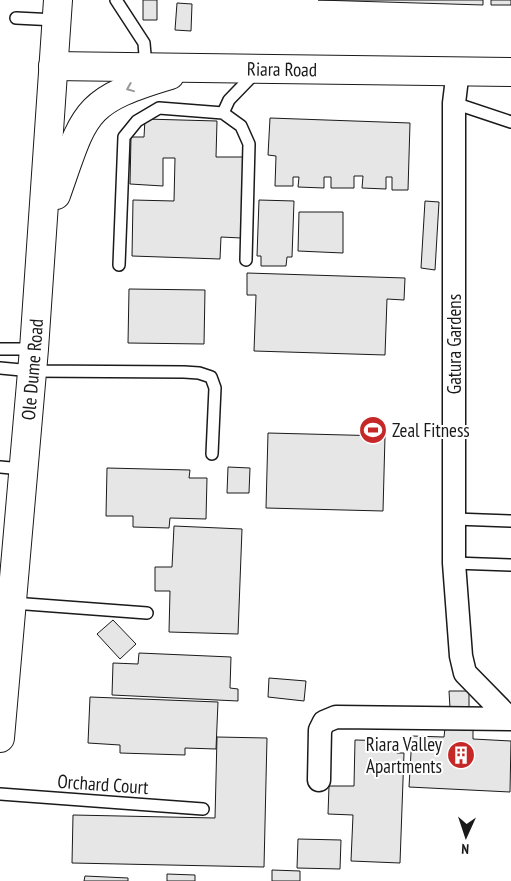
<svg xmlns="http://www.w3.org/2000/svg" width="511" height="881" font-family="'PT Sans Narrow',sans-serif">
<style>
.building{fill:#e6e6e6;stroke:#1a1a1a}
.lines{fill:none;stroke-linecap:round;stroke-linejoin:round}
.service-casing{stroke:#1a1a1a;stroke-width:14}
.minor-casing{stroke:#1a1a1a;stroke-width:25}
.tertiary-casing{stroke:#1a1a1a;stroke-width:30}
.service{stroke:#fff;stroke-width:11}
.minor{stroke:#fff;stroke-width:22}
.tertiary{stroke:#fff;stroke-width:28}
.oneway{stroke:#989898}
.labels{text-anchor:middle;stroke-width:4;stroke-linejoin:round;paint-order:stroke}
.street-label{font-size:19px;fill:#1a1a1a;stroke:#fff}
.poi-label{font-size:19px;fill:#1a1a1a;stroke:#fff;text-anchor:start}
</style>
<rect width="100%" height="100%" fill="#fff"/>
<path class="building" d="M143,0H157V20H143Z
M318,0H483V5Z
M491,0H511V5H491Z
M177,3L192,4L191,31L175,30Z
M270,118L410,123L408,190H392V177H386V189L362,188L363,176H354V188H331V177H324V188L298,187L299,177H293V186H275L276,156L268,155Z
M145,119L217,121L216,157H243L241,238L221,237L220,259L132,256L133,200L174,201L175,158H163V186L130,184L131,137H144Z
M259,200L294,201L292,257H287L286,266H261V256H257Z
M425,201L439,202L435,270L421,268Z
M299,212H343V253L298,251Z
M247,273L405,278L404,300L387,299L385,355L254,351L256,295H247Z
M129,289L205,290L204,344L128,343Z
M268,433L385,436L383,511L266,508Z
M228,467L250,468L249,493H227Z
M107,468L190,470L189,478H207L206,519L170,518L169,528L133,527V516H106Z
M174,526L242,529L238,634L169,632L170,591H155V567H172Z
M113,620L136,644L120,659L97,634Z
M139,653L231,657L230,688L238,689V701L112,695L113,663L138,664Z
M269,678L306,681L304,701L268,697Z
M449,691H469V707L450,708Z
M90,697L218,702L216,749L185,748V755L120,753V745L88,743Z
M445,728L473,730V739L511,741L510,792L409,787L412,736L444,737Z
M217,737L267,738L264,867L72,863L73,815L215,818Z
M355,740L398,741L397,753H404L400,863L351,861L353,815L328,814L329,786H354Z
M298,839L341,840L340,869L297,868Z
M272,870L300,871V881H272Z
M167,874L195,875V881H167Z
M85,876L128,878V881H84Z"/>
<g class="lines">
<g class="service-casing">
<path id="service" d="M116,0L144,43L146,67
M16,18L56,20
M454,103L511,122
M223,113L229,100L256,72
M119,265L124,137L137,121L159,108L223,113L241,126L249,144L246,260
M0,349H34
M0,368L32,371L184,372L199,373L211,377L215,388L212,454
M0,467L22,469
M455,519L511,521
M454,563L511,565
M13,603L147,613
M0,794L203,809"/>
</g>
<g class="minor-casing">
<path id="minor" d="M458,70L454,103V563L461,656L465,673L510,719
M319,780L320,730L324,722L336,717L511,719"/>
</g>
<g class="tertiary-casing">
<g id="tertiary">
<path id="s1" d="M53,66L511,72"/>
<path d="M56,195C85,113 82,101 170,75"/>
<path id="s2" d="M0,738L34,349L58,0"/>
</g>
</g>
<use href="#service" class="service"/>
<use href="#minor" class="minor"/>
<use href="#tertiary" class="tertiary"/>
</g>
<defs><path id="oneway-chevron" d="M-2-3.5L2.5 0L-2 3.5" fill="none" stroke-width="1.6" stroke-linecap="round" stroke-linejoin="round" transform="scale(1.25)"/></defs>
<use class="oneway" href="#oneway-chevron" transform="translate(130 88) rotate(158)"/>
<defs>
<g id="stadium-disc" transform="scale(1.4375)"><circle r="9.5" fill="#c62828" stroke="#fff"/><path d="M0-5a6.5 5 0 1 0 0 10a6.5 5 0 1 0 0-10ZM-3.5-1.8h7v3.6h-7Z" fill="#fff"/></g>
<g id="building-disc" transform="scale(1.4375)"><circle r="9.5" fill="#c62828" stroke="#fff"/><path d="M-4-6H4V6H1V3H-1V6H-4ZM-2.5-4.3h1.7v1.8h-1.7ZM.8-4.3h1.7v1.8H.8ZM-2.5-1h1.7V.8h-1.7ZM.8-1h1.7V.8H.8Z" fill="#fff"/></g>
</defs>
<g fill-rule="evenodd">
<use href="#stadium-disc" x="373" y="430"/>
<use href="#building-disc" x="461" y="755"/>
</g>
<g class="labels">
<g class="street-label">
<text dy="7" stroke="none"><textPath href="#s1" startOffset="229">Riara Road</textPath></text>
<text transform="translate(454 344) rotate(-90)" y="7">Gatura Gardens</text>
<text dy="7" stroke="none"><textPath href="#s2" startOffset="370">Ole Dume Road</textPath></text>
<text transform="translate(103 784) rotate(4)" y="7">Orchard Court</text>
</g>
<g class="poi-label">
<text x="392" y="437">Zeal Fitness</text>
<text x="442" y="751" text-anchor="end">Riara Valley<tspan x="442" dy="22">Apartments</tspan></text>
</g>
</g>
<g transform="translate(466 836) rotate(183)" stroke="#ffffff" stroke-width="4" paint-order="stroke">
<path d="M0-4L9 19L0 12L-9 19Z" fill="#1a1a1a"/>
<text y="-8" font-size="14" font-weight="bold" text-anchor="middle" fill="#1a1a1a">N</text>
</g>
</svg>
